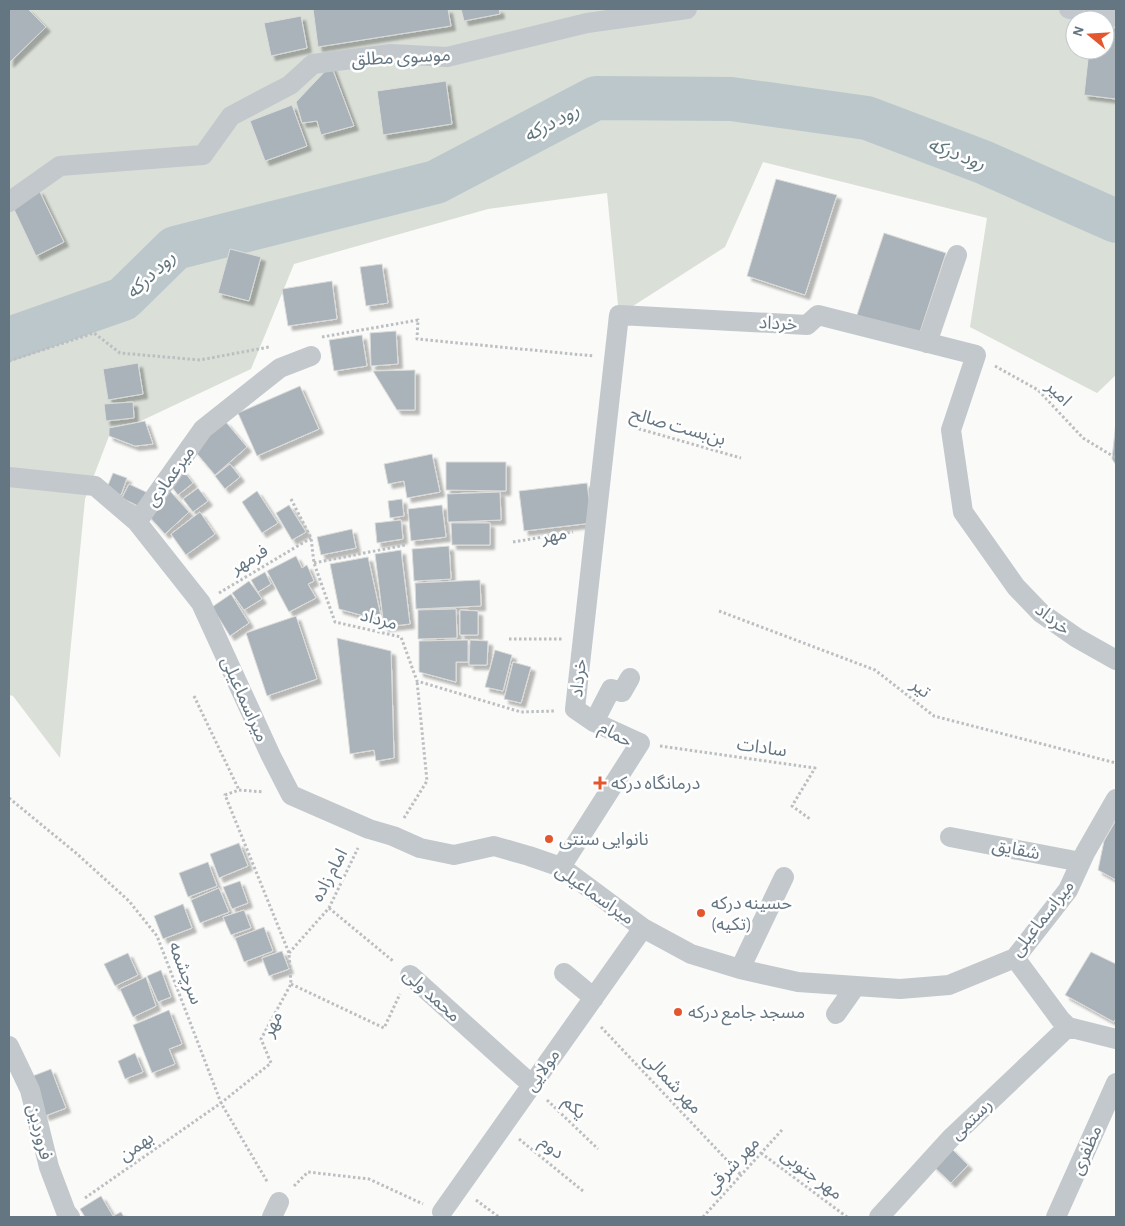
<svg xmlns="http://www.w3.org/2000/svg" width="1125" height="1226" font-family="'Alegreya Sans','Noto Sans Arabic',sans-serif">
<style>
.green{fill:#dadfd7;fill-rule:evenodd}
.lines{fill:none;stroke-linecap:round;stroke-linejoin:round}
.river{stroke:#bbc7cb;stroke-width:44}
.building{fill:#aab3b9;stroke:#dcdcda;filter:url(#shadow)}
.path{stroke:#bbbfc2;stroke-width:3;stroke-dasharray:2.5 2.5;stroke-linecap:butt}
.minor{stroke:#c3c8cc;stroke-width:20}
.poi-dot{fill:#e4572e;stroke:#fff;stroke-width:2}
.labels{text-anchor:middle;stroke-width:5;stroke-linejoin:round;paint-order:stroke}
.street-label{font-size:18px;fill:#657683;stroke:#fff}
.poi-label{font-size:18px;fill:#657683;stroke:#fff;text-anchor:start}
.water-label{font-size:19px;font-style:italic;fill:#60757c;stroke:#fff}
</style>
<defs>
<filter id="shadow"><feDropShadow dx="4.5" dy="4.5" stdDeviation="1" flood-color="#0004"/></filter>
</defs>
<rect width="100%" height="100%" fill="#fafaf8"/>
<path class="green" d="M9,9H1116V375L1097,393L970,327L987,218L763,162L725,247L619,315L607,193L488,209L294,264L251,369L109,436L85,499L60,758L13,696L9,695ZM1075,20H1105V50H1075Z"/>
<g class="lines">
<path class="river" d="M9,339L123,299L175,248L436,182L596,98L731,99L867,118L983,162L1116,221"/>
</g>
<path class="building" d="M9,9H28L46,27L9,63Z
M313,9H448L451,26L318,47Z
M461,9H499L500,14L464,21Z
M301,16L307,48L271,56L264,23Z
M1105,27L1116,28V99L1084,95L1089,50H1105Z
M331,65L354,126L321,135L317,121L302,123L296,102Z
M446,81L452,124L383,135L377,91Z
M292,105L307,146L265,161L250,121Z
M776,179L837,195L805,295L747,276Z
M39,190L64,242L36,256L11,203Z
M884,233L946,253L918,338L856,318Z
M230,249L261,257L249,301L218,293Z
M382,264L388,303L366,306L360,267Z
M332,281L337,319L288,326L282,289Z
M396,331L398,364L371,366L370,333Z
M362,335L367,366L334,371L329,340Z
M138,363L143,394L108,400L103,369Z
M415,370V410H397L373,371Z
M300,386L319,429L257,456L238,413Z
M133,402L134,418L106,421L104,404Z
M145,421L153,444L135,446L109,436V428Z
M225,421L247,447L215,475L193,449Z
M1116,421V465L1112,459Z
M432,454L440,492L407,498L404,481L388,484L384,464Z
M446,462H506V491L446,490Z
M230,464L240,477L225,489L215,476Z
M183,470L193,483L178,495L168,482Z
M113,473L127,478L121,495L106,490Z
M587,483L592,523L524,531L519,491Z
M129,484L148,493L142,508L122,498Z
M198,488L208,501L193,512L183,499Z
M170,491L189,512L165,534L146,513Z
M257,491L278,523L262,533L242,502Z
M500,492L501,520L448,522L447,494Z
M402,499L404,516L390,518L388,501Z
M289,505L306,532L292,540L276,513Z
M442,505L446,537L411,541L408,509Z
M200,512L215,534L186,555L171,534Z
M401,520L403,539L377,543L375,523Z
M451,523H490V545H452Z
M352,529L356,548L321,555L317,537Z
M449,546L451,579L414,581L412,549Z
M401,550L410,624L384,627L375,554Z
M296,556L302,568L307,565L314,581L308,584L316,598L289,612L267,571Z
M368,557L382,621L339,609L330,564Z
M265,572L271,584L258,592L251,580Z
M480,580L481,606L416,609L415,583Z
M249,581L262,599L244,610L232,593Z
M231,594L249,623L230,636L212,607Z
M456,609L457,638L418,639V610Z
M460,610L478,611V635H460Z
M296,616L317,679L267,696L246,633Z
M337,638L391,651L394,758L376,761L374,750L350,754Z
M468,640V662H456V682L419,672V641Z
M470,640L488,641L487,665H469Z
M495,650L512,655L503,691L485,687Z
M513,662L531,667L521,703L504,699Z
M1116,820V880L1098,870L1104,841Z
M239,843L248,866L219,878L210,854Z
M208,862L217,886L188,897L179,873Z
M240,881L248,903L232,909L223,887Z
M219,888L229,912L200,923L191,900Z
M183,904L192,928L163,939L154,916Z
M244,910L251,928L231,935L223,917Z
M264,927L273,951L244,962L235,938Z
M282,951L289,969L269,976L262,958Z
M1091,952L1116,964V1018L1114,1022L1065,995Z
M128,953L138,975L115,986L104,964Z
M161,970L171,997L158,1002L147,976Z
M146,977L156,1006L133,1017L120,989Z
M169,1010L182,1044L169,1049L175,1064L152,1073L133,1025Z
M135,1053L143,1072L125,1079L118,1061Z
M51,1069L66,1108L45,1116L30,1077Z
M950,1147L968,1165L951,1183L932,1165Z
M101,1196L113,1216L121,1212L124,1217H85L80,1209Z"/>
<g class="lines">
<path class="path" d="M322,337L418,320L417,339L594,356
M9,361L94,333L120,353L200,360L269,347
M995,366L1038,390L1083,438L1116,458
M629,426L741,458
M291,499L311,538L314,563L335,622L401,637L417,681L521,712L554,711
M513,542L573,532
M314,563L405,545
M219,593L311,538
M719,611L875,670L934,716L1116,763
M509,639H562
M194,696L239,790
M660,746L815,768L792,806L810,819
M9,798L76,853L129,901L157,936L221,1103L268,1183
M404,818L427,781L417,681
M329,908L393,961
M289,953L329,908L358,848
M291,984L384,1028L400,994
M601,1027L741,1175
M547,1100L598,1149
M519,1139L583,1191
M761,1153L847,1217
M294,1186L308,1172L369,1179L423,1204
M85,1198L221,1103L271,1063L261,1039L291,984L289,953L225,795L239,790L264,792
M476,1200L499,1217
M703,1217L782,1130"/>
<path class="minor" d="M1069,9L1116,17
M9,202L60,166L203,155L231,116L290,85L313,64L391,54L447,57L587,23L687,9
M927,343L957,255
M9,477L95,486L137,522L201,603L271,756L291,795L369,829L393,836L420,848L454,855L494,846L529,856L561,867L643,928L691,954L740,969L798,982L900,989L949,985L1015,958L1068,890L1085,853L1116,799
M137,522L203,429L280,368L311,356
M594,722L611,689L622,692L630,678
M950,837L1081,862
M561,867L640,743L594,722L575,709L619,315L807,325L818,315L976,355L951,430L963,512L1016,587L1041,613L1077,638L1116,660
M1015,958L1060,1019L1068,1027L1116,1039
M740,969L784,877
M564,973L594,998
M410,975L532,1085
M836,1014L855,987
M9,1046L30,1090L49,1167L66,1212L70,1217
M442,1212L643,928
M272,1217L279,1202
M879,1217L951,1138L1068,1027
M1056,1217L1116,1083"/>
</g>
<g class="poi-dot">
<path d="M597.5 775.5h5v5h5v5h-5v5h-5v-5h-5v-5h5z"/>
<circle cx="549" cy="839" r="5"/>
<circle cx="701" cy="913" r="5"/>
<circle cx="678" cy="1012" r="5"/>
</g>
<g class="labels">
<g class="street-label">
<text transform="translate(401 57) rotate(-3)" y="6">موسوی مطلق</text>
<text transform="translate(778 323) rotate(3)" y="6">خرداد</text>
<text transform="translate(1059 393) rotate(45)" y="6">امیر</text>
<text transform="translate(678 426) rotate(16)" y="6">بن‌بست صالح</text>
<text transform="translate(170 476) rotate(-54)" y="6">میرعمادی</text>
<text transform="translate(554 535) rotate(-10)" y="6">مهر</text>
<text transform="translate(249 559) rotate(-31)" y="6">فرمهر</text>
<text transform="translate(379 619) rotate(15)" y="6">مرداد</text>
<text transform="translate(1053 619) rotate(38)" y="6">خرداد</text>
<text transform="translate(578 678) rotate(-84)" y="6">خرداد</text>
<text transform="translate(921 688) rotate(38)" y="6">تیر</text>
<text transform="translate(245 699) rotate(66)" y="6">میراسماعیلی</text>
<text transform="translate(616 734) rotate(29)" y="6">حمام</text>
<text transform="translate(762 747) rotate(8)" y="6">سادات</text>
<text transform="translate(1016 849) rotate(11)" y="6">شقایق</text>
<text transform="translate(329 875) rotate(-62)" y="6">امام زاده</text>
<text transform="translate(595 894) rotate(35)" y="6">میراسماعیلی</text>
<text transform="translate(1042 918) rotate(-52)" y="6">میراسماعیلی</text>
<text transform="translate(186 973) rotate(69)" y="6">سرچشمه</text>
<text transform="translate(432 995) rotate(42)" y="6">محمد ولی</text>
<text transform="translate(272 1024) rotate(-66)" y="6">مهر</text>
<text transform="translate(542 1070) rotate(-55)" y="6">مولایی</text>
<text transform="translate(673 1083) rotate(47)" y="6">مهر شمالی</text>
<text transform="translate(575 1107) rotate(44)" y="6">یکم</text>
<text transform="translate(971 1119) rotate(-44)" y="6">رستمی</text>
<text transform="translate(40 1132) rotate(76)" y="6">فروردین</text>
<text transform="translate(136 1146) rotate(-35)" y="6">بهمن</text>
<text transform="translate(552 1147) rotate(39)" y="6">دوم</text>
<text transform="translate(1086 1150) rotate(-66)" y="6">مظفری</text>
<text transform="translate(732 1165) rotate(-47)" y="6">مهر شرقی</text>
<text transform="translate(812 1174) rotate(37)" y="6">مهر جنوبی</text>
</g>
<g class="poi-label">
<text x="611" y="789">درمانگاه درکه</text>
<text x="559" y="845">نانوایی سنتی</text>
<text x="711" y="909">حسینه درکه<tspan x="711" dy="21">(تکیه)</tspan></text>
<text x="688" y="1018">مسجد جامع درکه</text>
</g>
<g class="water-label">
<text transform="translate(551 122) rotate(-28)" y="7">رود درکه</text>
<text transform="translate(957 153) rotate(21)" y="7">رود درکه</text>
<text transform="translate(150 274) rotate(-43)" y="7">رود درکه</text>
</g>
</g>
<rect width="1125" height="1226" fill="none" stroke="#657683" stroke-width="20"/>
<g transform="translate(1090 35) rotate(288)"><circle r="24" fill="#ffffff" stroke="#c1c8cd"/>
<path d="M0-4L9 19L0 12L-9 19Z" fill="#e4572e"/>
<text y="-8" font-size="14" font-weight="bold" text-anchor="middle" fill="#657683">N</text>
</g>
</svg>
